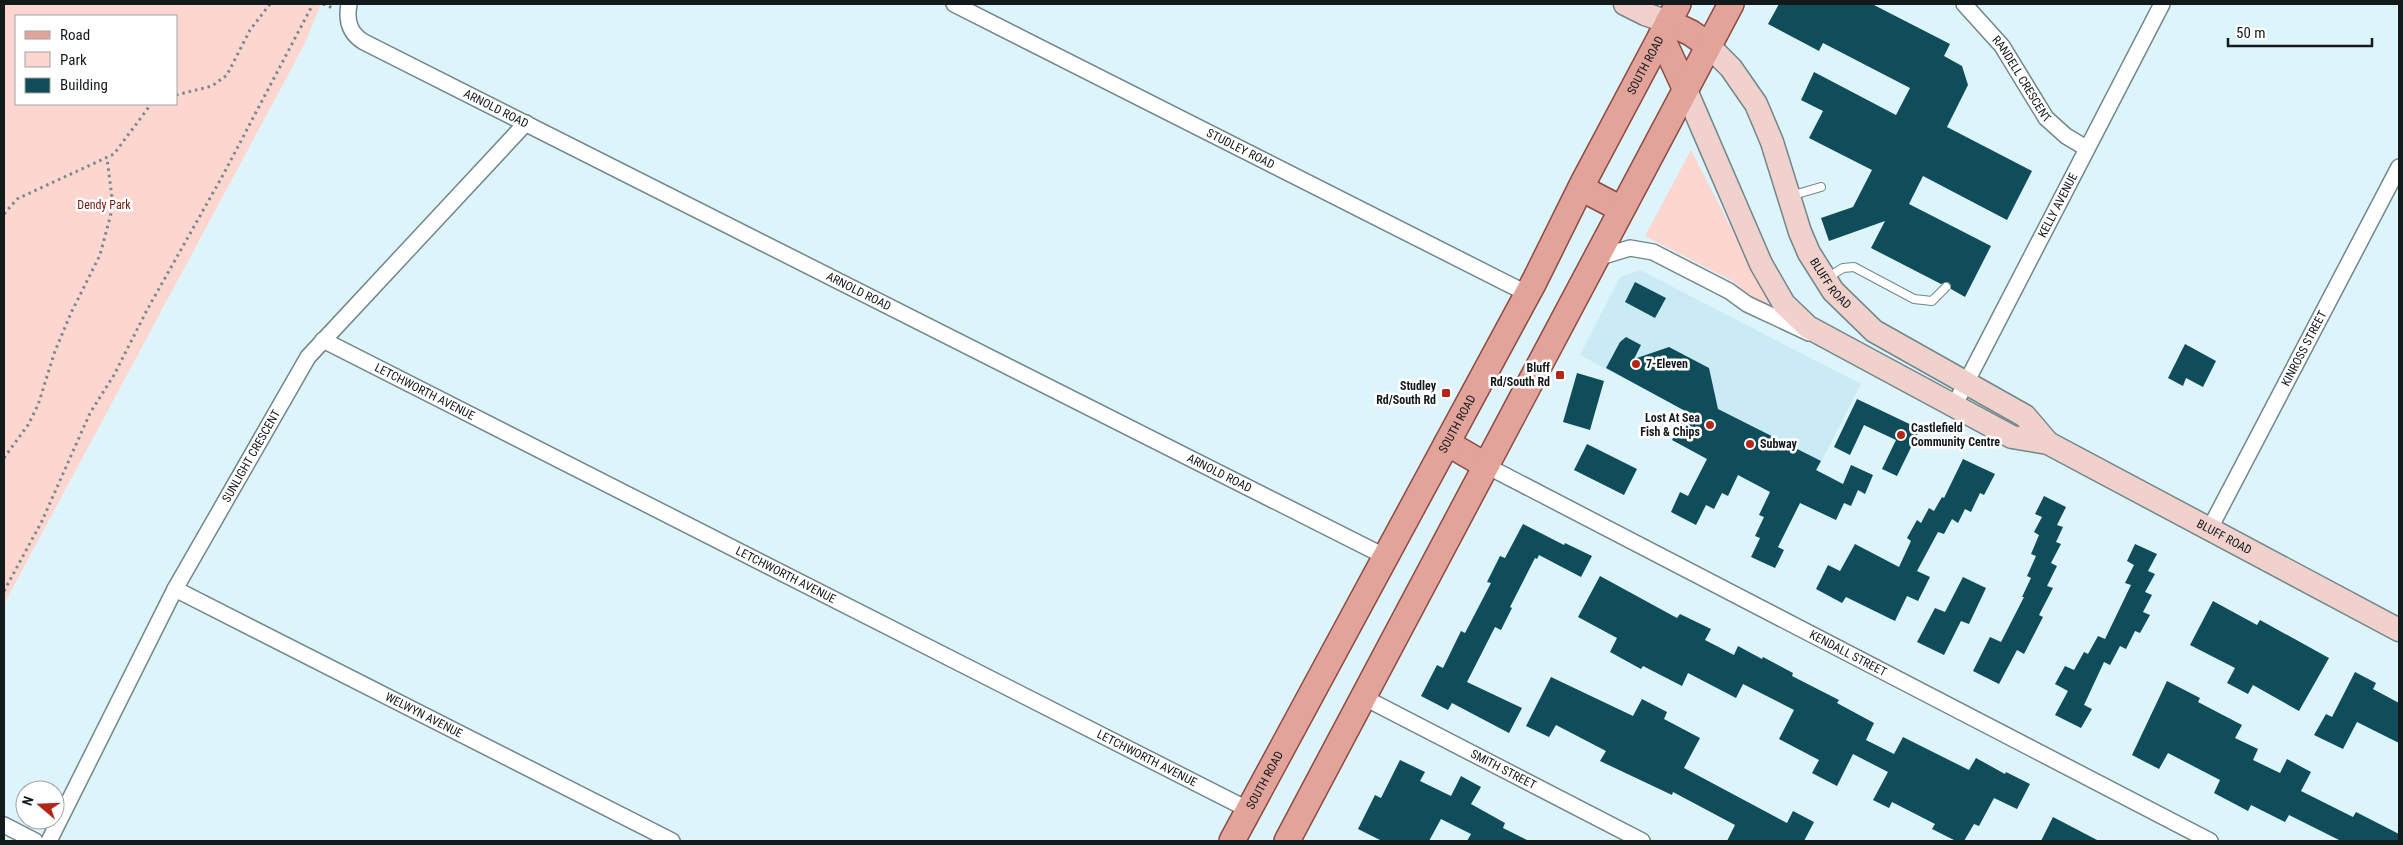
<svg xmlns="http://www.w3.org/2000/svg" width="2403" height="845" font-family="'Roboto Condensed',sans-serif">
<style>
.built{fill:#caebf4}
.green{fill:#fcd6cf;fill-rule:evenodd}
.building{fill:#0f4d5b}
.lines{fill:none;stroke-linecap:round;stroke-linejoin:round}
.lane-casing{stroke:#71878c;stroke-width:10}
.street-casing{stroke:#71878c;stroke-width:18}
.secondary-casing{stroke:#71878c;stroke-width:25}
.primary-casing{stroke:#8d4b42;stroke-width:28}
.path{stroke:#7a898e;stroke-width:3;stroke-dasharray:2.5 4;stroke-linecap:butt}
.lane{stroke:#fff;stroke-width:8}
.street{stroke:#fff;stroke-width:15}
.secondary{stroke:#f1d1cc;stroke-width:22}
.primary{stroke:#e2a39a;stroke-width:25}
.poi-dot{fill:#b42617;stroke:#fff;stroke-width:2}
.labels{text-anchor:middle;stroke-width:5;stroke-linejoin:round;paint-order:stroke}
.street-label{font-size:12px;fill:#121a1c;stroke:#fff}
.park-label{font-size:12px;fill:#78140a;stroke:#fff}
.poi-label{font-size:12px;font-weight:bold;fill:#121a1c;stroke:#fff;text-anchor:start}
</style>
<rect width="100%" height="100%" fill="#ddf4fb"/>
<path class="built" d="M1640,270L1861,384L1798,507L1672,440L1687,412L1580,355L1620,277Z"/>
<path class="green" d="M4,4H321L304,45L4,604ZM16,16H176V104H16Z
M1691,150L1769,302L1768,304L1749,297L1734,282L1645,236Z"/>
<path class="building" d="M1779,4H1872L1950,44L1944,56L1962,66L1968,85L1947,127L2032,171L2007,220L1923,176L1909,204L1991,246L1965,297L1951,289V285L1948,282L1941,284L1871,248L1885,221L1829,241L1821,218L1853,207L1872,170L1809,138L1823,111L1801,100L1814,72L1896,115L1910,88L1823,43L1819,51L1768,24Z
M1635,282L1666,298L1655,318L1625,302Z
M1626,337L1641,345L1634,359L1669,347L1709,368L1718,409L1821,461L1816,470L1843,484L1851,465L1873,475L1865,494L1858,490L1851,506L1844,503L1836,520L1800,503L1778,547L1784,550L1775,568L1751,557L1760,538L1755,536L1764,517L1759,515L1770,492L1738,475L1728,496L1722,493L1714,509L1706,505L1696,525L1671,512L1680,492L1688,496L1707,459L1672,440L1687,412L1606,368L1620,342Z
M2185,344L2216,361L2203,387L2186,378L2183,386L2168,378Z
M1577,373L1604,381L1590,430L1563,422Z
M1857,399L1920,429L1897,476L1882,469L1896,440L1864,425L1850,455L1834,447Z
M1587,444L1637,469L1624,495L1574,470Z
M1963,459L1995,474L1984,495L1980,493L1971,512L1965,509L1958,523L1952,519L1944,534L1938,532L1917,571L1930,577L1918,601L1907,596L1895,621L1846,597L1842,603L1816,589L1828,565L1840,571L1855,544L1899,567L1911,541L1907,538L1917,520L1921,523L1929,508L1934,511L1942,497L1944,498Z
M2044,496L2066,507L2057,525L2063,527L2056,542L2061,544L2051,563L2057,566L2047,586L2053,588L2039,615L2043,617L2024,654L2017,650L1999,684L1973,671L1990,637L2001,642L2024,597H2022L2031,578L2027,576L2036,556L2031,554L2039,535L2034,532L2042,517L2035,514Z
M1523,524L1564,545L1565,543L1592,556L1581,577L1539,555L1537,559L1535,558L1510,607L1512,608L1501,630L1495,627L1467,682L1522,708L1509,733L1452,703L1448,710L1421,696L1437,665L1443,668L1461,631L1465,633L1491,583L1487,582L1500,556L1505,558Z
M2135,544L2157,554L2148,571L2155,574L2145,592L2152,595L2143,612L2150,615L2140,633L2135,631L2126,649L2120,646L2110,665L2104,662L2084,705L2092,709L2081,728L2055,715L2068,691L2055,684L2065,666L2074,670L2084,652L2088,654L2098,636L2105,639L2131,585L2125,583L2134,565L2127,561Z
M1600,576L1677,618L1680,614L1711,629L1705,640L1734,655L1738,646L1762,659L1763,657L1793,673L1792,676L1839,700L1837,703L1874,723L1866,740L1894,754L1903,737L1969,770L1976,758L2005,774L2006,772L2030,784L2017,809L1994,798L1979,826L1974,824L1964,841H1956L1932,829L1935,824L1892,802L1889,808L1873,800L1888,772L1853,754L1837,786L1812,773L1819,760L1779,739L1794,710L1743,684L1736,698L1688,673L1682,686L1643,666L1641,669L1610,652L1617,638L1578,617Z
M1963,577L1986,588L1969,624L1961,621L1944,655L1917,642L1935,608L1945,612Z
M2213,601L2257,625L2260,620L2329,658L2299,711L2253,685L2248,694L2227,683L2235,668L2190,645Z
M2355,672L2376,683L2373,689L2399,703V743L2357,722L2343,749L2314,735L2326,714L2332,717Z
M1551,677L1633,716L1642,699L1667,712L1664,719L1700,738L1684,768L1787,823L1793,811L1814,822L1804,841H1727L1735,825L1673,792L1672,795L1600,761L1606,751L1556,725L1549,737L1526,726Z
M2167,681L2200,698L2198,702L2242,725L2235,738L2258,749L2253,760L2280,773L2287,759L2311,772L2301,791L2353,817L2356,812L2399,834V841H2341L2289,815L2285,822L2251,805L2248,811L2214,793L2220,780L2168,753L2159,769L2132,755Z
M1400,760L1425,772L1420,781L1451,796L1461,776L1481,787L1471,804L1505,823L1503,828L1529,841H1467L1471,834L1441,819L1429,841H1382L1358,829L1375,795L1381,798Z
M2053,817L2099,841H2041Z"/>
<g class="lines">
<g class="lane-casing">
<path id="lane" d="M1790,196L1821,187
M1827,278L1843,268L1854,267L1914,299L1932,301L1946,287"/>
</g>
<g class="street-casing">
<g id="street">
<path id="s1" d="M349,4C346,20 349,33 364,42L1386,557"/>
<path id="s2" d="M954,4L1528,294"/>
<path id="s3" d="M1964,4L2002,46L2046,118L2066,136L2086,148"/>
<path d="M1597,258L1630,248L1653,252L1729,291L1747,304L1809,333"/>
<path id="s4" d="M323,340L1249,810"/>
<path id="s5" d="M1954,406L2162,4"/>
<path id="s6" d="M1485,465L2210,841"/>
<path id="s7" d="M2209,530L2399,167"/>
<path id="s8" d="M175,589L672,841"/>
<path id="s9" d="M1363,697L1642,841"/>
<path d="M4,825L35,841"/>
<path id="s10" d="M49,841L175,589L308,357L526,123"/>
</g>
</g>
<g class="secondary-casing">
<g id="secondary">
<path d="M1625,4L1645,14L1668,22"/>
<path id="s11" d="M1708,45L1731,68L1756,104L1772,142L1800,232L1809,253L1833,291L1874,331L2025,416L2048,443"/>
<path id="s12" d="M1685,88L1761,264L1784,304L1808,327L2012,437L2048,443L2399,630"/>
</g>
</g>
<g class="primary-casing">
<g id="primary">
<path d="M1668,22L1691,33L1708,45"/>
<path d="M1661,36L1685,88"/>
<path d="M1581,188L1621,209"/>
<path d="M1447,443L1485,465"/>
<path id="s13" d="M1232,841L1534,282L1584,181L1678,4"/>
<path d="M1287,841L1731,4"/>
</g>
</g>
<path class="path" d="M323,4L333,8
M176,95L212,86L227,75L250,30L270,4
M4,214L17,199L114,154L151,104
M4,458L28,425L38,405L55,351L71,313L100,255L113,206L107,158
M4,591L42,521L90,413L114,375L147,310L223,175L313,4"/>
<use href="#lane" class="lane"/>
<use href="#street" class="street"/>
<use href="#secondary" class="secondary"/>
<use href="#primary" class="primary"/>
</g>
<g class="poi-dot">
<circle cx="1636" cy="364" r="5"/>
<rect x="1555" y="370" width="10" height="10" rx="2.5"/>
<rect x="1441" y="388" width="10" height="10" rx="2.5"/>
<circle cx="1710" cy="425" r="5"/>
<circle cx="1901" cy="435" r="5"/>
<circle cx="1750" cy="444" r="5"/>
</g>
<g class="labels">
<g class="street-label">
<text dy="4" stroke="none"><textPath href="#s13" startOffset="879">SOUTH ROAD</textPath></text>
<text dy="4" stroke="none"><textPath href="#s3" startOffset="95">RANDELL CRESCENT</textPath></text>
<text dy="4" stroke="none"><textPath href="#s1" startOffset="192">ARNOLD ROAD</textPath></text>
<text dy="4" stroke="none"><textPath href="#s2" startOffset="321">STUDLEY ROAD</textPath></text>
<text dy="4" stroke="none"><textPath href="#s5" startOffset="226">KELLY AVENUE</textPath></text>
<text dy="4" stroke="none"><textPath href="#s11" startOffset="272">BLUFF ROAD</textPath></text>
<text dy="4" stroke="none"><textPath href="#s1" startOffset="598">ARNOLD ROAD</textPath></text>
<text dy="4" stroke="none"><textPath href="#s7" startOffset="205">KINROSS STREET</textPath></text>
<text dy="4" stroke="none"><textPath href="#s4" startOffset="114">LETCHWORTH AVENUE</textPath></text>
<text dy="4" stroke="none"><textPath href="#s13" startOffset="474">SOUTH ROAD</textPath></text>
<text dy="4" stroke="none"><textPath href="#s10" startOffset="435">SUNLIGHT CRESCENT</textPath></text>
<text dy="4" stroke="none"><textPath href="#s1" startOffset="1002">ARNOLD ROAD</textPath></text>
<text dy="4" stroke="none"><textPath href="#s12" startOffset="739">BLUFF ROAD</textPath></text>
<text dy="4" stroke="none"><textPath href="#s4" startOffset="519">LETCHWORTH AVENUE</textPath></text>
<text dy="4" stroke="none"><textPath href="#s6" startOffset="409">KENDALL STREET</textPath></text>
<text dy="4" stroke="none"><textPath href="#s8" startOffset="279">WELWYN AVENUE</textPath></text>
<text dy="4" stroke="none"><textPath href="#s4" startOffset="924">LETCHWORTH AVENUE</textPath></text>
<text dy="4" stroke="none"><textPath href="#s9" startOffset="158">SMITH STREET</textPath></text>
<text dy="4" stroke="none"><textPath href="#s13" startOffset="69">SOUTH ROAD</textPath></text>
</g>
<g class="park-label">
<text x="104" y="209">Dendy Park</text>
</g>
<g class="poi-label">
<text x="1646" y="368">7-Eleven</text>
<text x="1550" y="372" text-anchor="end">Bluff<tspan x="1550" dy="14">Rd/South Rd</tspan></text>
<text x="1436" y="390" text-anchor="end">Studley<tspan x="1436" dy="14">Rd/South Rd</tspan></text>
<text x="1700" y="422" text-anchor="end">Lost At Sea<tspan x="1700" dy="14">Fish &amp; Chips</tspan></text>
<text x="1911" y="432">Castlefield<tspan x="1911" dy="14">Community Centre</tspan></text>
<text x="1760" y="448">Subway</text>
</g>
</g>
<rect width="2403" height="845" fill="none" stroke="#121a1c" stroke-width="10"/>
<rect x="15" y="15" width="162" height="90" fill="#ffffff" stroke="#a0a3a4"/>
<rect x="25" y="31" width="25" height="8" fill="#e2a39a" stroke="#a0a3a4"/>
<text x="60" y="40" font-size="15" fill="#121a1c">Road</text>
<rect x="25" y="52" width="25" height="15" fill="#fcd6cf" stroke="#a0a3a4"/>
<text x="60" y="65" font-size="15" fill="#121a1c">Park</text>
<rect x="25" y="78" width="25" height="15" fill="#0f4d5b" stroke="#a0a3a4"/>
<text x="60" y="90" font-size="15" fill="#121a1c">Building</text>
<g transform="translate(40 805) rotate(289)"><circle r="24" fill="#ffffff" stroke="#a0a3a4"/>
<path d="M0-4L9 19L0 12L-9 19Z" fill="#b42617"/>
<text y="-8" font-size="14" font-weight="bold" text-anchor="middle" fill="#121a1c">N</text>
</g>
<path d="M2228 38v8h144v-8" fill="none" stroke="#121a1c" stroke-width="2.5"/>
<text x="2236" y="38" font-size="15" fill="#121a1c" stroke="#ffffff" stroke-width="4" paint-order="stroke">50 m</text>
</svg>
